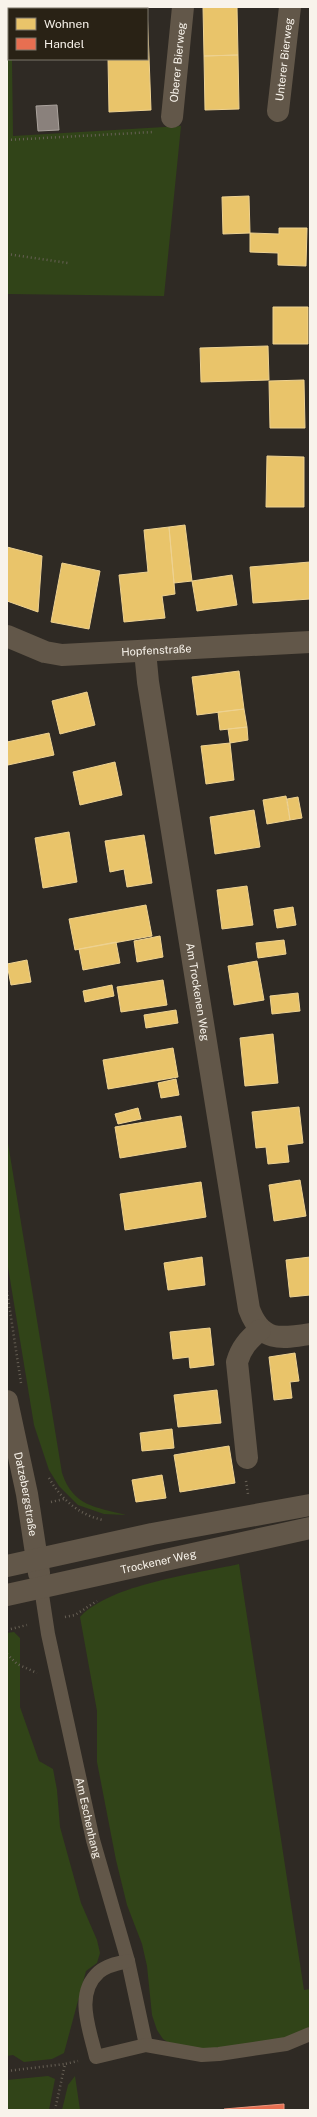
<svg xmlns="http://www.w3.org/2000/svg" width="317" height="2117" font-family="'Public Sans',sans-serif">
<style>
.green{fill:#314418}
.homes{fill:#e9c46a;stroke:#eed291}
.shops{fill:#e76f51;stroke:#ec977f}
.industry{fill:#8a817c;stroke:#aba39d}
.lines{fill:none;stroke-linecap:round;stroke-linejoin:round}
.path{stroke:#676055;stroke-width:2.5;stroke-dasharray:1 3;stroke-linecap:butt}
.service{stroke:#625749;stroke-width:14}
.minor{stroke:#625749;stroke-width:22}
.labels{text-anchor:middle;stroke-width:4;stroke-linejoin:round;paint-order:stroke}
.street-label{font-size:11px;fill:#f8f3eb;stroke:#292215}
</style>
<rect width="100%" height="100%" fill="#2f2a24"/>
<path class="green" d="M7,7H12V9H9V59H12L13,136L181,126L164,296L7,294Z
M7,1137L62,1473C73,1506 95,1507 126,1515L104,1514L78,1505L59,1486L49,1470L34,1425L7,1261Z
M239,1564L304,1990L310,1989V2027L284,2039L205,2050L172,2045L163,2039L157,2030L152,2015L147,1966L142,1944L127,1905L116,1860L97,1762V1711L80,1617C111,1584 195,1574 239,1564Z
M14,1632L20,1638V1707L39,1761L53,1769L57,1790L60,1827L81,1903L97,1940L100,1953L97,1963L86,1971L64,2053L52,2059L24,2062L13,2055L7,2056V1633Z
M48,2076L55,2079L49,2110H7V2080Z
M75,2076L80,2110H62L68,2085Z"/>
<path class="homes" d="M106,7H147L149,57H147V9H106Z
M203,7H237L238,55L204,56Z
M238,55L239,109L205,110L204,56Z
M147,57H149L151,110L109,112L108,59H147Z
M249,196L250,233L223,234L222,197Z
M279,228H307L306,266L278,265V253L250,252V233L279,234Z
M273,307H308V344H273Z
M268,346L269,380L201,382L200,348Z
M304,380L305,428H270L269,381Z
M267,456L304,457V507H266Z
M185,525L192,581L174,583L169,527Z
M169,527L175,594L162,596L165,618L124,622L119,575L148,572L144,530Z
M7,547L42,556L38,612L7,601Z
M310,562V599L253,603L250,567Z
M62,563L100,571L89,629L51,622Z
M232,575L237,605L197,611L192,581Z
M239,671L244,709L197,715L192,677Z
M87,692L95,725L60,734L52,701Z
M244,709L247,727L220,730L218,712Z
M247,727L248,740L230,743L228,729Z
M49,733L54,755L8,765L7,742Z
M230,743L234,780L206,784L201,746Z
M115,762L122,795L80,805L73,772Z
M286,796L290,820L267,824L263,800Z
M298,797L302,818L290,820L287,799Z
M254,810L260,847L215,854L210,817Z
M69,832L77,882L43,888L35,838Z
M144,835L152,883L127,887L124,869L110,872L105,841Z
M247,886L253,925L222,929L217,890Z
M146,905L152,936L75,950L69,919Z
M293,907L296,925L277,928L274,910Z
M160,936L163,957L137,962L134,941Z
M284,940L286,954L258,958L256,943Z
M116,942L120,963L83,970L79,949Z
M27,960L31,982L11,985L7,964Z
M257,961L264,1000L234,1005L228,966Z
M163,980L167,1005L121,1012L117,987Z
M112,985L114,996L85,1002L83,991Z
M298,993L300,1011L272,1014L270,996Z
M176,1010L178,1023L146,1028L144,1015Z
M273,1034L278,1083L245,1086L240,1038Z
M173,1048L178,1077L108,1089L103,1060Z
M176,1079L179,1095L161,1098L158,1083Z
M299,1107L303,1143L287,1145L289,1162L268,1164L266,1147L256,1148L252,1112Z
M138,1108L141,1119L118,1124L115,1114Z
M181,1116L186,1147L120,1158L115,1127Z
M300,1180L306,1216L274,1221L269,1185Z
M201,1182L206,1217L125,1230L120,1194Z
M202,1257L205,1285L168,1290L164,1263Z
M310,1257V1295L290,1297L286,1260Z
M210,1328L214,1365L190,1368L189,1357L173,1359L170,1332Z
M295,1353L299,1381L290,1382L292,1398L274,1400L269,1357Z
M217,1390L221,1423L178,1427L174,1395Z
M172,1429L174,1448L142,1451L140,1433Z
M229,1446L235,1483L180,1492L174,1455Z
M162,1475L166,1498L136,1502L132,1480Z"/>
<path class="shops" d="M284,2104V2110H224V2109Z"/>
<path class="industry" d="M57,105L59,130L38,131L36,106Z"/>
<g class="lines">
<path class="path" d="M7,140L154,132
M7,254L68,263
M7,1291L21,1383
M49,1478C61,1499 79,1515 103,1520
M246,1481L248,1494
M51,1502L64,1499
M65,1617L75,1615L97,1601
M7,1630L27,1625
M7,1654L17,1664L37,1673
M7,2071L65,2064
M55,2110L65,2064L78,2061"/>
<g class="service">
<path id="s1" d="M41,1588L48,1634L93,1840L128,1961L146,2045"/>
<path d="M128,1961C119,1963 107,1965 99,1972C74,1994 90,2030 96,2057L146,2045L202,2055L219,2054L286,2044L310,2034"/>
</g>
<g class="minor">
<path id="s2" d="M278,111L290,7"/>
<path id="s3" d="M172,117L183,7"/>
<path id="s4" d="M7,636L45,652L62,655L310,642"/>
<path id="s5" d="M145,651L148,682L249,1309C261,1342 280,1339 310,1334"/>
<path id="s6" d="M7,1401L27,1494L39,1573"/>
<path d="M247,1458L237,1362C241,1348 248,1340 260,1330"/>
<path d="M7,1566L152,1534L310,1505"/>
<path id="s7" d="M7,1595L310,1528"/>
</g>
</g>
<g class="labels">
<g class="street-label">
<text dy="4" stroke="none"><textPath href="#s2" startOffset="52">Unterer Bierweg</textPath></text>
<text dy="4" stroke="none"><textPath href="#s3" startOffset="55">Oberer Bierweg</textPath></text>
<text dy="4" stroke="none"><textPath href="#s4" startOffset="153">Hopfenstraße</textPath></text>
<text dy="4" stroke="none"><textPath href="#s5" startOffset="345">Am Trockenen Weg</textPath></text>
<text dy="4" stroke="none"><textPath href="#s6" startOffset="95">Datzebergstraße</textPath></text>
<text dy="4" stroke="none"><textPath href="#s7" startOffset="155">Trockener Weg</textPath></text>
<text dy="4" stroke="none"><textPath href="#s1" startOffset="235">Am Eschenhang</textPath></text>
</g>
</g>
<rect width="317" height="2117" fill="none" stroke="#f8f3eb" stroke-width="16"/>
<rect x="8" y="8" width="140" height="52" fill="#292215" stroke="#7c766b"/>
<rect x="16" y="18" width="20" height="12" fill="#e9c46a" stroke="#7c766b"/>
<text x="44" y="28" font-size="12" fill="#f8f3eb">Wohnen</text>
<rect x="16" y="38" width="20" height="12" fill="#e76f51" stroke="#7c766b"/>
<text x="44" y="48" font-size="12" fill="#f8f3eb">Handel</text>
</svg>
